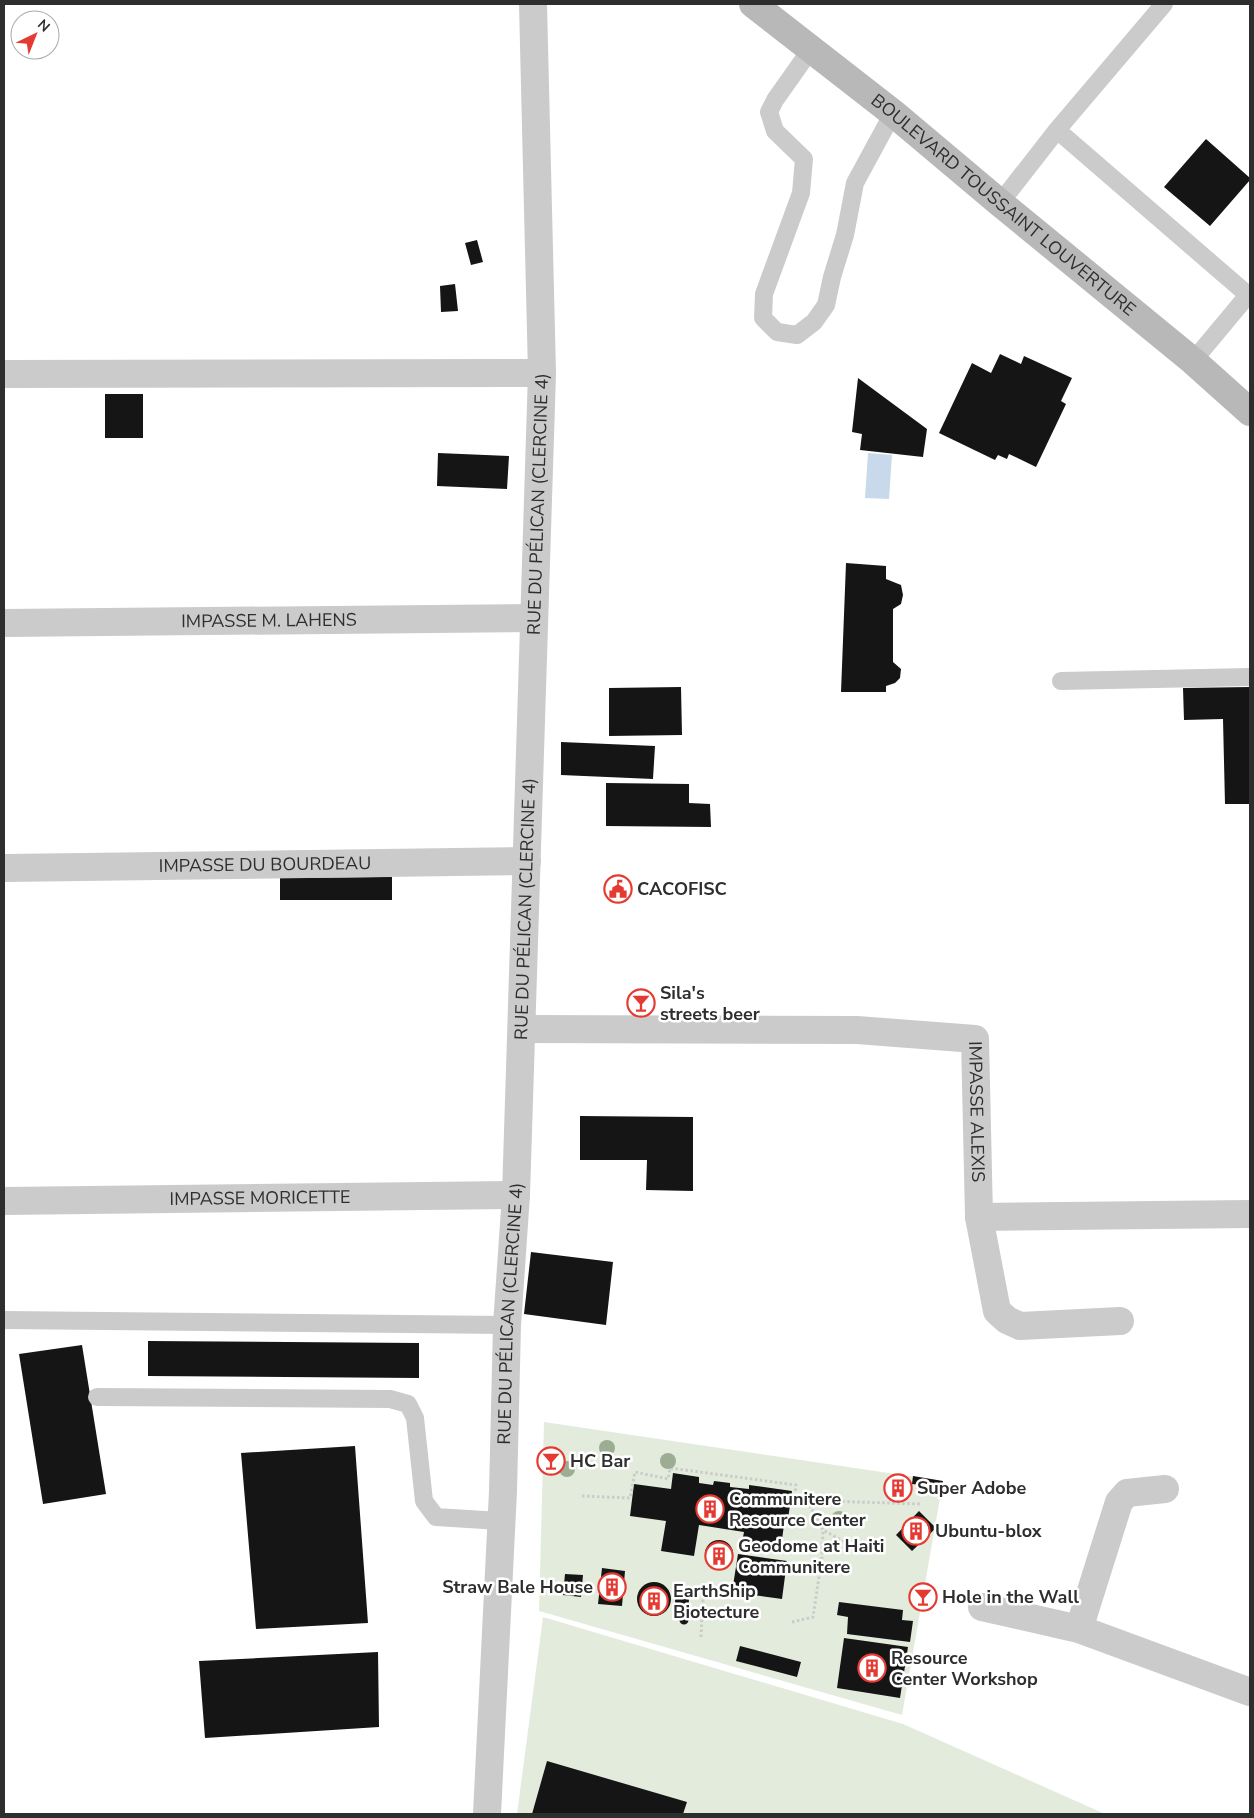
<svg xmlns="http://www.w3.org/2000/svg" width="1254" height="1818" font-family="'Nunito Sans',sans-serif">
<style>
.green{fill:#e3ecdc}
.water{fill:#c8d9ec}
.building{fill:#151515}
.lines{fill:none;stroke-linecap:round;stroke-linejoin:round}
.path{stroke:#cbcbcb;stroke-width:3;stroke-dasharray:2.5 2.5;stroke-linecap:butt}
.lane{stroke:#cbcbcb;stroke-width:18}
.street{stroke:#cbcbcb;stroke-width:28}
.secondary{stroke:#b8b8b8;stroke-width:28}
.tree{fill:#9dad94}
.labels{text-anchor:middle;stroke-width:5;stroke-linejoin:round;paint-order:stroke}
.street-label{font-size:18px;fill:#2e2e2e;stroke:#fff}
.poi-label{font-size:18px;font-weight:bold;fill:#2e2e2e;stroke:#fff;text-anchor:start}
</style>
<rect width="100%" height="100%" fill="#fff"/>
<path class="green" d="M544,1422L943,1481L902,1715L539,1611Z
M543,1617L903,1724L1105,1814H517Z"/>
<path class="water" d="M868,453L892,455L889,499L865,498Z"/>
<path class="building" d="M1206,139L1250,178V180L1210,226L1164,187Z
M477,240L483,262L471,265L465,243Z
M455,284L458,311L441,312L440,286Z
M1000,354L1021,364L1024,356L1072,378L1061,401L1066,404L1036,467L1009,454L1007,459L998,455L995,460L939,433L972,363L991,373Z
M858,378L927,429L923,457L860,450L862,434L852,432Z
M105,394H143V438H105Z
M438,453L509,456L507,489L437,486Z
M846,563L886,566V579L901,585L903,595L901,604L893,609V662L901,669L900,678L895,683L886,686V692H841Z
M681,687L682,735L609,736V688Z
M1250,687V804H1225L1223,719L1184,720L1183,688Z
M561,742L655,746L653,779L561,775Z
M606,783L689,784V803L710,804L711,827L606,826Z
M392,877V900H280V878Z
M580,1116L693,1117V1191L646,1190L647,1160H580Z
M531,1252L613,1262L606,1325L524,1314Z
M148,1341L419,1343V1378L148,1376Z
M82,1345L106,1494L43,1504L19,1354Z
M355,1446L368,1623L256,1629L241,1453Z
M673,1473L699,1477V1483L713,1485L714,1481L730,1483V1487L749,1489V1485L792,1491L788,1519L782,1518L781,1525H784L780,1554L741,1548L744,1532L699,1525L694,1556L661,1551L666,1521L630,1516L634,1484L671,1489Z
M913,1476L943,1481L941,1492L928,1491L930,1486L912,1484Z
M888 1488a10 10 0 1 1 20 0a10 10 0 1 1-20 0Z
M919,1511L936,1528L912,1551L896,1535Z
M705 1554a14 14 0 1 1 28 0a14 14 0 1 1-28 0Z
M738,1554L787,1561L782,1599L732,1592Z
M602,1568L625,1571L622,1606L598,1604Z
M565,1574L583,1575L581,1597L563,1595Z
M637 1599a17 17 0 1 1 34 0a17 17 0 1 1-34 0Z
M675 1601a7 7 0 1 1 14 0a7 7 0 1 1-14 0Z
M839,1602L903,1610L902,1620L913,1621L910,1642L847,1634L848,1617L837,1615Z
M679.5 1620a4.5 4.5 0 1 1 9 0a4.5 4.5 0 1 1-9 0Z
M844,1638L908,1647L900,1698L837,1688Z
M740,1646L801,1662L797,1677L736,1661Z
M378,1652L379,1727L205,1738L199,1661Z
M547,1761L687,1802L683,1814H532Z"/>
<g class="lines">
<path class="path" d="M582,1496L630,1498L635,1472L668,1479L670,1468L796,1485L794,1500L922,1504
M807,1501L823,1530L850,1545
M792,1622L813,1617L822,1557L823,1530
M701,1637L703,1599"/>
<path class="lane" d="M811,49L775,100L769,112L775,131L804,159L801,193L764,294L763,318L777,332L797,335L814,322L826,305L832,277L845,235L855,183L893,113
M1057,130L1248,295
M1000,203L1057,130L1164,4
M1193,361L1248,295H1250
M1061,681L1250,677
M4,1320L507,1325
M97,1397L390,1399L408,1404L415,1418L424,1501L436,1517L500,1521"/>
<g class="street">
<path d="M4,374L542,373"/>
<path id="s1" d="M4,623L533,618"/>
<path id="s2" d="M4,868L527,861"/>
<path id="s3" d="M522,1029L857,1030L975,1039L979,1217L1250,1214"/>
<path id="s4" d="M4,1201L516,1195"/>
<path d="M979,1217L997,1311L1007,1320L1020,1326L1120,1321"/>
<path d="M982,1607L1079,1629L1250,1692"/>
<path d="M1079,1629L1119,1502L1127,1493L1165,1489"/>
<path id="s5" d="M487,1814L503,1491L507,1325L516,1195L542,373L533,4"/>
</g>
<path class="secondary" id="s6" d="M753,4L893,113L1000,203L1193,361L1250,412"/>
</g>
<g class="tree">
<circle cx="607" cy="1448" r="8"/>
<circle cx="668" cy="1461" r="8"/>
<circle cx="567" cy="1469" r="8"/>
<circle cx="839" cy="1519" r="8"/>
</g>
<defs>
<g id="civic-ring" transform="scale(1.4375)"><circle r="9.5" fill="#fff" stroke="#e53a31" stroke-width="1.5"/><path d="M-.6-6.5H3V-4.5H.6V-3L4-1V1h2V6H-6V1h2V-1L-.6-3ZM-1.2 2.5V6h2.4V2.5Z" fill="#e53a31"/></g>
<g id="bar-ring" transform="scale(1.4375)"><circle r="9.5" fill="#fff" stroke="#e53a31" stroke-width="1.5"/><path d="M-6-5H6L.8 .8V4.5H3.5V6h-7V4.5H-.8V.8Z" fill="#e53a31"/></g>
<g id="building-ring" transform="scale(1.4375)"><circle r="9.5" fill="#fff" stroke="#e53a31" stroke-width="1.5"/><path d="M-4-6H4V6H1V3H-1V6H-4ZM-2.5-4.3h1.7v1.8h-1.7ZM.8-4.3h1.7v1.8H.8ZM-2.5-1h1.7V.8h-1.7ZM.8-1h1.7V.8H.8Z" fill="#e53a31"/></g>
</defs>
<g fill-rule="evenodd">
<use href="#civic-ring" x="618" y="889"/>
<use href="#bar-ring" x="641" y="1003"/>
<use href="#bar-ring" x="551" y="1461"/>
<use href="#building-ring" x="898" y="1488"/>
<use href="#building-ring" x="710" y="1509"/>
<use href="#building-ring" x="916" y="1531"/>
<use href="#building-ring" x="719" y="1556"/>
<use href="#building-ring" x="612" y="1587"/>
<use href="#bar-ring" x="923" y="1597"/>
<use href="#building-ring" x="654" y="1601"/>
<use href="#building-ring" x="872" y="1668"/>
</g>
<g class="labels">
<g class="street-label">
<text dy="6" stroke="none"><textPath href="#s6" startOffset="321">BOULEVARD TOUSSAINT LOUVERTURE</textPath></text>
<text dy="6" stroke="none"><textPath href="#s5" startOffset="1311">RUE DU PÉLICAN (CLERCINE 4)</textPath></text>
<text dy="6" stroke="none"><textPath href="#s1" startOffset="265">IMPASSE M. LAHENS</textPath></text>
<text dy="6" stroke="none"><textPath href="#s2" startOffset="261">IMPASSE DU BOURDEAU</textPath></text>
<text dy="6" stroke="none"><textPath href="#s5" startOffset="906">RUE DU PÉLICAN (CLERCINE 4)</textPath></text>
<text dy="6" stroke="none"><textPath href="#s3" startOffset="526">IMPASSE ALEXIS</textPath></text>
<text dy="6" stroke="none"><textPath href="#s4" startOffset="256">IMPASSE MORICETTE</textPath></text>
<text dy="6" stroke="none"><textPath href="#s5" startOffset="501">RUE DU PÉLICAN (CLERCINE 4)</textPath></text>
</g>
<g class="poi-label">
<text x="637" y="895">CACOFISC</text>
<text x="660" y="999">Sila's<tspan x="660" dy="21">streets beer</tspan></text>
<text x="570" y="1467">HC Bar</text>
<text x="917" y="1494">Super Adobe</text>
<text x="729" y="1505">Communitere<tspan x="729" dy="21">Resource Center</tspan></text>
<text x="935" y="1537">Ubuntu-blox</text>
<text x="738" y="1552">Geodome at Haiti<tspan x="738" dy="21">Communitere</tspan></text>
<text x="593" y="1593" text-anchor="end">Straw Bale House</text>
<text x="673" y="1597">EarthShip<tspan x="673" dy="21">Biotecture</tspan></text>
<text x="942" y="1603">Hole in the Wall</text>
<text x="891" y="1664">Resource<tspan x="891" dy="21">Center Workshop</tspan></text>
</g>
</g>
<rect width="1254" height="1818" fill="none" stroke="#2e2e2e" stroke-width="10"/>
<g transform="translate(35 35) rotate(43)"><circle r="24" fill="#ffffff" stroke="#ababab"/>
<path d="M0-4L9 19L0 12L-9 19Z" fill="#e53a31"/>
<text y="-8" font-size="14" font-weight="bold" text-anchor="middle" fill="#2e2e2e">N</text>
</g>
</svg>
